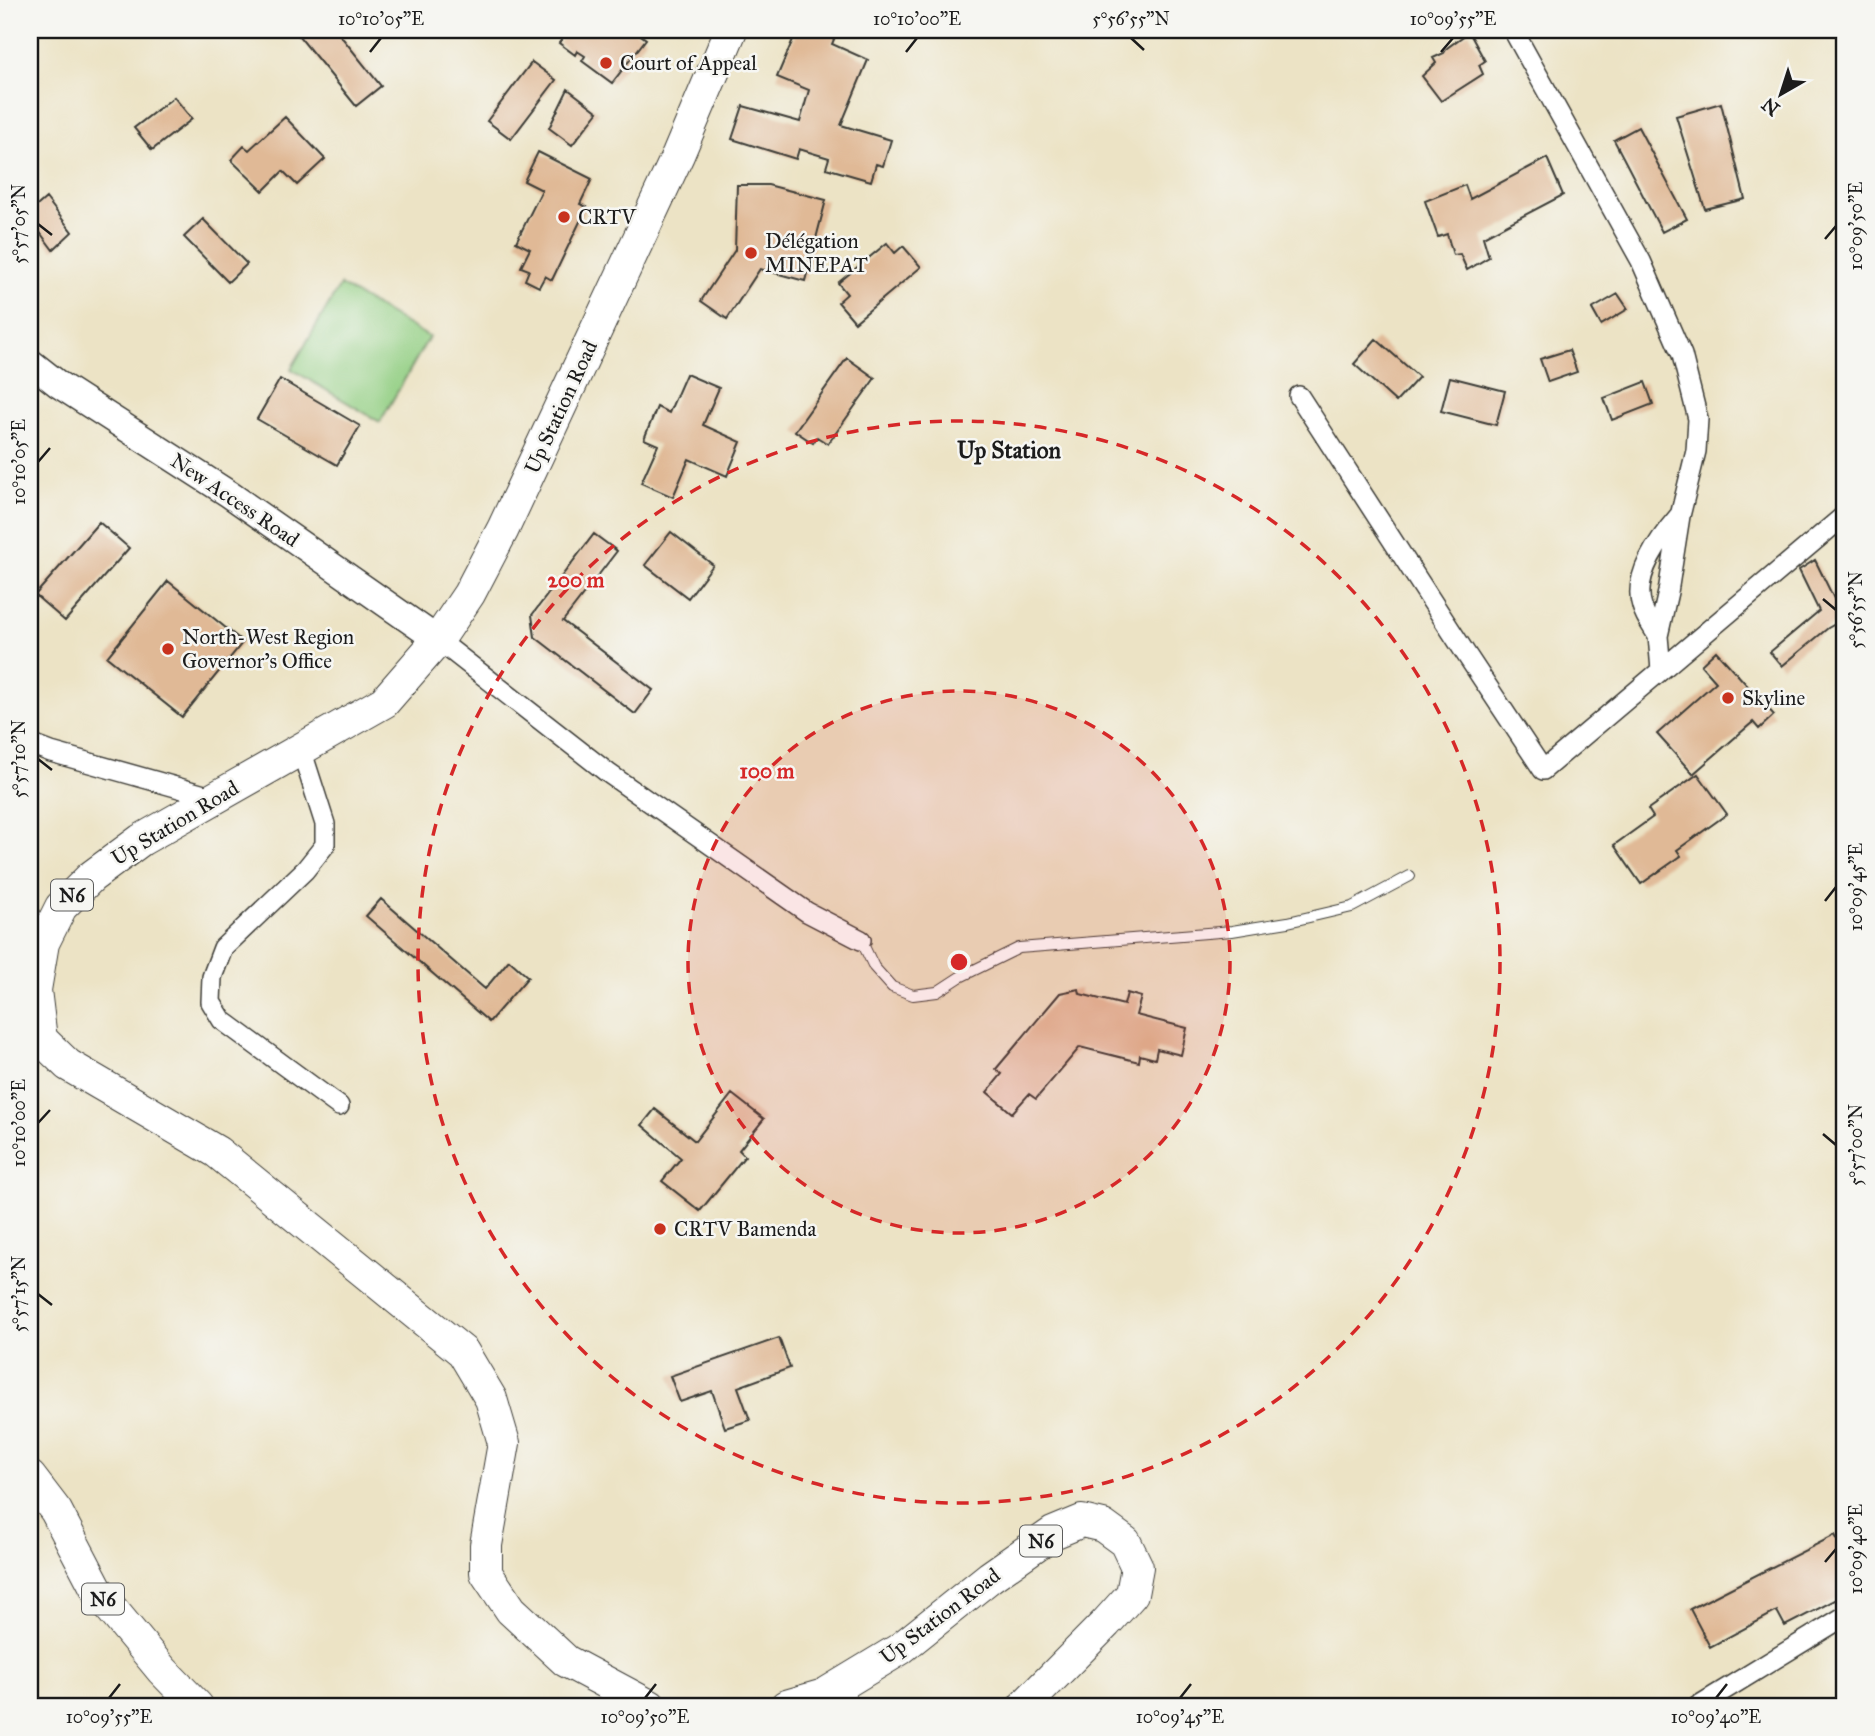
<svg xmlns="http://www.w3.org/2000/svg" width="1875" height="1736" font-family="'IM FELL Great Primer',serif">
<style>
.green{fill:#93cf83;stroke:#587650;stroke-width:2}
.building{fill:#e0b996}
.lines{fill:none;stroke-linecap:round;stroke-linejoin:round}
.service-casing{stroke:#3b3a35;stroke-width:12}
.minor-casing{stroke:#3b3a35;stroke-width:22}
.secondary-casing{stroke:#3b3a35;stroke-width:29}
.trunk-casing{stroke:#3b3a35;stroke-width:34}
.service{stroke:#fff;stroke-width:10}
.minor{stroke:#fff;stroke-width:19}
.secondary{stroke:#fff;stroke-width:26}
.trunk{stroke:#fff;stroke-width:32}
.ticks{fill:none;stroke:#1c1c1c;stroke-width:2.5}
.ring{fill:none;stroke:#d62828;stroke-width:3.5;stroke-dasharray:12 9}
.poi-dot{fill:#c8321e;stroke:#f6f6f2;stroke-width:2.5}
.labels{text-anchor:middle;stroke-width:5;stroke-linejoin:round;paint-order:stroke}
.shield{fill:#f6f6f2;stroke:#5d5d5c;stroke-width:2}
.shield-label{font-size:19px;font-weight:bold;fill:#1c1c1c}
.poi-label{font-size:21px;fill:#1c1c1c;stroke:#f6f6f2;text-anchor:start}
.street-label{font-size:21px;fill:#1c1c1c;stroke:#f6f6f2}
.neighbourhood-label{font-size:23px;font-weight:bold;fill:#1c1c1c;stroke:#f6f6f2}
.centre{fill:#d62828;stroke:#f6f6f2;stroke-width:3.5}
.ring-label{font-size:21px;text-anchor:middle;font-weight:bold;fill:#d62828;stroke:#f6f6f2;stroke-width:5;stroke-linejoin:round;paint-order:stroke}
.neatline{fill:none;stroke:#1c1c1c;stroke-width:2.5}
.ticks-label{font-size:18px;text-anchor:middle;fill:#1c1c1c}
</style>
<rect width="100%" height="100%" fill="#f6f6f2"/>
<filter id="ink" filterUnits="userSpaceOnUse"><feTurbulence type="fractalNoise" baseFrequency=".0143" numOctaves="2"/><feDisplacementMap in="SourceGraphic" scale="14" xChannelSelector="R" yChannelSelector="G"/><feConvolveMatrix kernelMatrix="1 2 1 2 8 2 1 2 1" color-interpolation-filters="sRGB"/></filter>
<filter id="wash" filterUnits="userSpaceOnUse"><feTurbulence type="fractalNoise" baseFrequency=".00686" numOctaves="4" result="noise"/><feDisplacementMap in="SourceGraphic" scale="28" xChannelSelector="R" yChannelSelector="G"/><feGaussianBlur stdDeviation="1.57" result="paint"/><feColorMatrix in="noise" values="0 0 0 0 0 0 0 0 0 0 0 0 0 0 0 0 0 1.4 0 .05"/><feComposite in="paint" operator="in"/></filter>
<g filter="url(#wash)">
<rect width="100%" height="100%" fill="#ece3c5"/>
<path class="green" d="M340,285L429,337L380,422L291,369Z"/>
<g id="blocks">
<path class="building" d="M294,30H336L381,86L356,106Z
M569,30H634L646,39L612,83L582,61L585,56L577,51L575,55L559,43Z
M797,30H838L832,44L868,60L841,125L891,140L883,166L876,164L871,181L826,168L829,158L799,149L796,159L732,139L743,106L800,122L809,90L777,77Z
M1469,32L1485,61L1479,65L1483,74L1441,101L1422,76L1436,63L1433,58L1444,53L1447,48Z
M532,62L556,80L511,139L487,121Z
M568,89L598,112L572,145L549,128Z
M174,97L192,119L152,150L134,128Z
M1721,103L1745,199L1705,209L1676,116Z
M285,117L325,159L297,185L283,171L263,191L231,160L244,146L249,150Z
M1638,127L1687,219L1662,232L1614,140Z
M538,152L592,179L580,204L587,207L552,280L545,276L539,287L525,280L529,270L521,267L530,249L516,242L542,190L524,181Z
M1547,158L1563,195L1483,237L1489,257L1467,270L1460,254L1453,255L1447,234L1438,237L1425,201L1465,185L1470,199Z
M737,185H768L826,200L805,281L760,269L727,319L701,301L735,250Z
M46,198L72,232L53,250L30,219V212Z
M203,219L247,264L228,282L184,237Z
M887,243L895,253L903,246L921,267L855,322L838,302L847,294L838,283Z
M1618,294L1628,309L1601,325L1592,309Z
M1376,339L1419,377L1396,402L1354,364Z
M1569,350L1577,372L1548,382L1540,359Z
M847,358L875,378L828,444L817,437L813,443L795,431Z
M686,374L719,388L703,425L741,442L727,476L689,459L673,497L641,483L658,445L644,439L657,407L669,413Z
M1450,377L1505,391L1496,425L1441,411Z
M280,379L360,426L337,465L257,419Z
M1645,382L1653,404L1612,420L1604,398Z
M99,522L129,548L65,621L35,595Z
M671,532L713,565L688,598L645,565Z
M594,534L617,551L563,621L653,690L635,714L535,637L532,615Z
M1815,560L1844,619L1828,628L1782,666L1770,652L1819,611L1799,570Z
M168,581L243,642L182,717L107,657Z
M1716,651L1774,715L1759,729L1753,722L1693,774L1657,734L1716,682L1701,665Z
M1698,774L1727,814L1677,850L1681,856L1641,884L1614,845L1653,817L1648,809Z
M381,899L485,989L509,960L528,977L489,1022L366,916Z
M1079,989L1080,994L1124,1005L1127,993L1141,997L1136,1015L1187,1028L1181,1055L1157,1049L1155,1059L1140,1055L1139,1062L1080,1047L1036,1099L1029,1094L1012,1113L987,1092L1002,1074L996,1069L1060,993Z
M732,1094L764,1119L739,1150L745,1156L700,1211L662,1181L681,1158L642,1125L655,1109L695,1141Z
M779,1338L790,1368L738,1387L750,1420L725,1428L712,1391L680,1402L670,1376Z
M1835,1535L1845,1554V1595L1785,1626L1777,1611L1710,1647L1690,1609Z"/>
</g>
</g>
<g filter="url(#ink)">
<use href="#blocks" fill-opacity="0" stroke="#3b3a35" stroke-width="2"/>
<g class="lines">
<g class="service-casing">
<path id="service" d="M861,940L874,967L892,987L913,995L937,992L960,977L1019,948L1232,931L1288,922L1352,907L1410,876"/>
</g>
<g class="minor-casing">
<path id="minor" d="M1513,30L1641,261L1682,355L1698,419L1696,451L1680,516L1668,592L1658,636L1661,670
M1299,396L1466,654L1543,770L1845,515
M1658,636C1652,626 1645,617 1642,606C1632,576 1660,538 1679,516
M438,640L608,773L807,912L861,940
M30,744L51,752L215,798
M301,749L325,824V845L305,870L223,948L212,977L211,1002L222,1020L339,1106
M1698,1706L1845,1616"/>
</g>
<g class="secondary-casing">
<path id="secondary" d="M30,362L58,384L229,494L438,640"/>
</g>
<g class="trunk-casing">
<path id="trunk" d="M30,1477L56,1511L100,1595L162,1670L197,1706
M650,1706L566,1661L511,1610L486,1573V1545L504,1443L491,1399L463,1352L217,1152L68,1065L41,1039L35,990L43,943L61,907L91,877L141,840L384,702L438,640L469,594L503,529L678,155L731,30
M786,1706L824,1695L900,1649L990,1577L1053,1533L1082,1521L1103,1526L1125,1542L1137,1567L1132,1594L1106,1623L1024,1706"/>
</g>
<use href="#service" class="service"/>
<use href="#minor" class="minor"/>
<use href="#secondary" class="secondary"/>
<use href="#trunk" class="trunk"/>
</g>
</g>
<path class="ticks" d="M1131,38L1144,50M370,52L381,38M906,52L917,38M1441,52L1453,38M38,224L52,235M1825,239L1836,226M38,462L50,448M1823,599L1836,610M38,759L52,770M1825,901L1836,887M38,1123L50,1110M1823,1134L1836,1145M38,1294L52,1305M1825,1562L1836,1549M109,1698L120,1684M645,1698L656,1684M1180,1698L1191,1684M1716,1698L1727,1684"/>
<circle cx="959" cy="962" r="271" fill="#d62828" fill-opacity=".12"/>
<g class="ring">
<circle cx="959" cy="962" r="271"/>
<circle cx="959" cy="962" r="541"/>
</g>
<g class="poi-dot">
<circle cx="606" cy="63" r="7"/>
<circle cx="564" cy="217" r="7"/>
<circle cx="751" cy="253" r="7"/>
<circle cx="168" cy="649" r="7"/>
<circle cx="1728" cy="698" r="7"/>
<circle cx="660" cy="1229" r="7"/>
</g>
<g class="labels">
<g class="shield">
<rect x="51" y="879.5" width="42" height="31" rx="5"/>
<rect x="1020" y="1525.5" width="42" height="31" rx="5"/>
<rect x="82" y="1583.5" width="42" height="31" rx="5"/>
</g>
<g class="shield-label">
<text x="72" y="902">N6</text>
<text x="1041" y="1548">N6</text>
<text x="103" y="1606">N6</text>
</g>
<g class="poi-label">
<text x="620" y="70">Court of Appeal</text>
<text x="578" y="224">CRTV</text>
<text x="765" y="248">Délégation<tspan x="765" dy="24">MINEPAT</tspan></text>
<text x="182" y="644">North-West Region<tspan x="182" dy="24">Governor's Office</tspan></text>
<text x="1742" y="705">Skyline</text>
<text x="674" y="1236">CRTV Bamenda</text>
</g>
<g class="street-label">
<text transform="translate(561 407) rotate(-65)" y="7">Up Station Road</text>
<text transform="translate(235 500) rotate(34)" y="7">New Access Road</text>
<text transform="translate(175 823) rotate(-31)" y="7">Up Station Road</text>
<text transform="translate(940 1616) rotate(-37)" y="7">Up Station Road</text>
</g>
<g class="neighbourhood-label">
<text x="1009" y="458">Up Station</text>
</g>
</g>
<circle cx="959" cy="962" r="10" class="centre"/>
<g class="ring-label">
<text x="576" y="587">200 m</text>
<text x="767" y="778">100 m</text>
</g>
<rect width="1875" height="1736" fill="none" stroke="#f6f6f2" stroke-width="77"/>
<g transform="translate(1781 94) rotate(219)" stroke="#f6f6f2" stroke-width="5" paint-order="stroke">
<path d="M0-5L12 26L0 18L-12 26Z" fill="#1c1c1c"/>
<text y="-10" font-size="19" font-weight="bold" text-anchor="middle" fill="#1c1c1c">N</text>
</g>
<rect x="38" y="38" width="1798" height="1660" class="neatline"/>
<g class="ticks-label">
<text x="381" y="25">10°10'05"E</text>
<text x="917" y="25">10°10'00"E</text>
<text x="1131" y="25">5°56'55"N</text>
<text x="1453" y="25">10°09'55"E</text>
<text transform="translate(19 224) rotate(-90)" y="6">5°57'05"N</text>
<text transform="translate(1856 226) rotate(-90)" y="6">10°09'50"E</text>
<text transform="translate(19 462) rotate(-90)" y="6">10°10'05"E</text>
<text transform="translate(1856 610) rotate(-90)" y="6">5°56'55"N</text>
<text transform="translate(19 759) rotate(-90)" y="6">5°57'10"N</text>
<text transform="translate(1856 887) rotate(-90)" y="6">10°09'45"E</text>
<text transform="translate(19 1123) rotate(-90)" y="6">10°10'00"E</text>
<text transform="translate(1856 1145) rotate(-90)" y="6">5°57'00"N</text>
<text transform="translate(19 1294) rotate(-90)" y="6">5°57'15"N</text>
<text transform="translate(1856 1549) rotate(-90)" y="6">10°09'40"E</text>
<text x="109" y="1723">10°09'55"E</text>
<text x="645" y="1723">10°09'50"E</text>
<text x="1180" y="1723">10°09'45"E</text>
<text x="1716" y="1723">10°09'40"E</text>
</g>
</svg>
